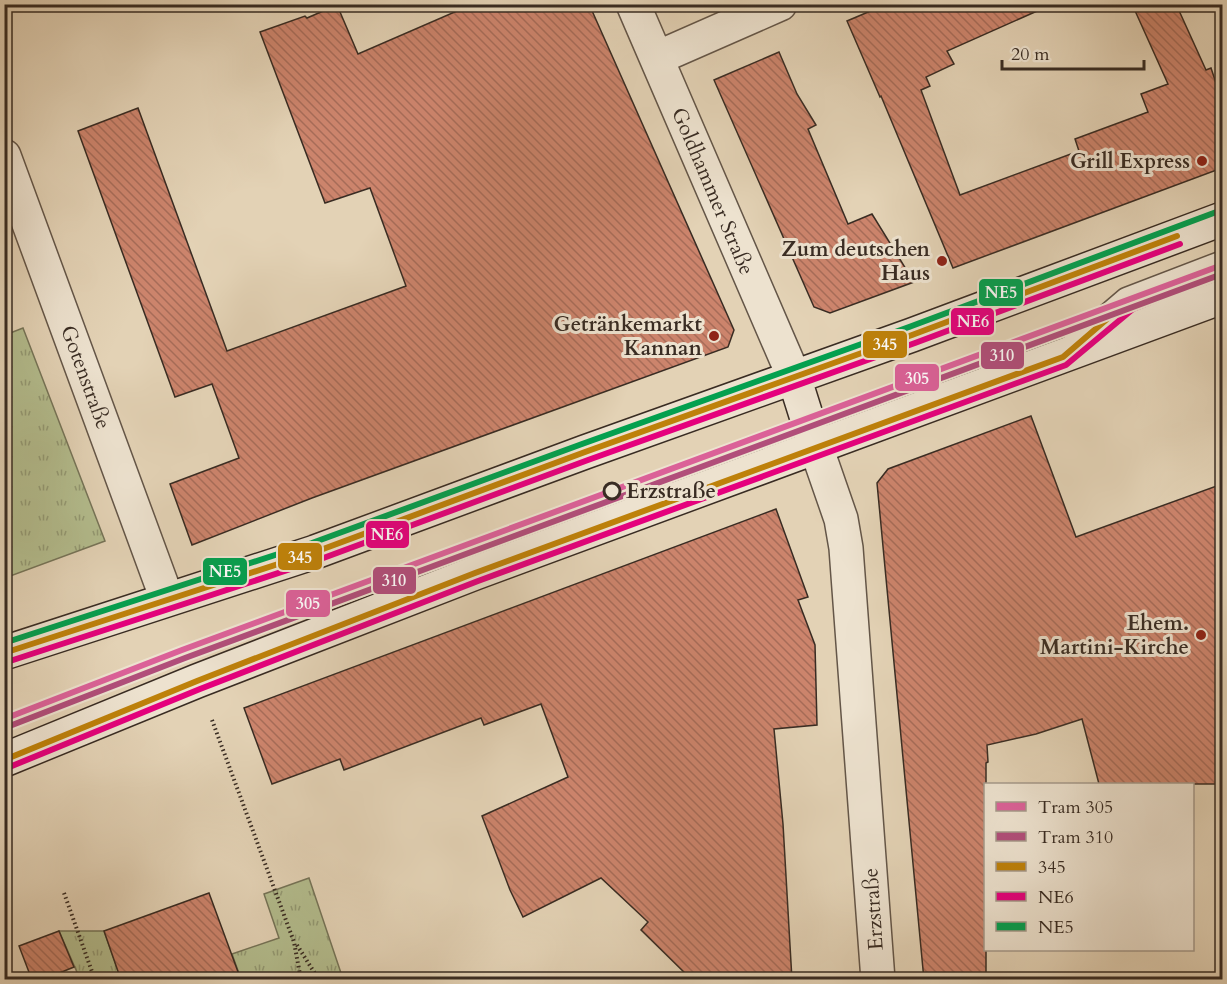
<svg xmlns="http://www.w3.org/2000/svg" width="1227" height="984" font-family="Cardo,serif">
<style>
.park{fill:url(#park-tufts);stroke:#767458;stroke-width:1.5}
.building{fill:url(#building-back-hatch);stroke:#392c23;stroke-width:1.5}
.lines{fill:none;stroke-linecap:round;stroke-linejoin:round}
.lane-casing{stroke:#645648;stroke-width:30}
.street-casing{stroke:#645648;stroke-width:36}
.secondary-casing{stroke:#392c23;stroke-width:36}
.path{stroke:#392c23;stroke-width:4;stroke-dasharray:1.5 3;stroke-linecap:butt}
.lane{stroke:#ede2cf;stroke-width:27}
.street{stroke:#ede2cf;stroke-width:33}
.secondary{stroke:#ede2cf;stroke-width:33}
.bus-1-casing{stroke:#ede2cf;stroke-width:10}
.bus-2-casing{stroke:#ede2cf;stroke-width:10}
.bus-3-casing{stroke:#ede2cf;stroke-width:10}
.bus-1{stroke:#be810a;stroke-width:6}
.bus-2{stroke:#e5007d;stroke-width:6}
.bus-3{stroke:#03a04f;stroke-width:6}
.tram-1-casing{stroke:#ede2cf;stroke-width:10}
.tram-2-casing{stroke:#ede2cf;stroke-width:10}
.tram-1{stroke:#db6198;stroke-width:6}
.tram-2{stroke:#b14e7a;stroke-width:6}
.poi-dot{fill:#8f2418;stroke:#ede2cf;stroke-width:2}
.stop-dot{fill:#ede2cf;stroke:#392c23;stroke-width:3}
.labels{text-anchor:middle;stroke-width:6;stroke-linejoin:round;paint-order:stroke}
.poi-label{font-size:21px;font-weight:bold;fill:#392c23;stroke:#ede2cf;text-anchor:end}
.street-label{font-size:21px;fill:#392c23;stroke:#ede2cf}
.stop-label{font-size:21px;font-weight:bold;fill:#392c23;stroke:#ede2cf;text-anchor:start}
.line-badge{stroke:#ede2cf;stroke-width:2}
.badge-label{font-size:16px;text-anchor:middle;font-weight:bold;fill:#fff}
</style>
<defs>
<pattern id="park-tufts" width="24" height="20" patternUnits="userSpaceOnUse" patternTransform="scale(1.5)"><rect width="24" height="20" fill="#b3bc8d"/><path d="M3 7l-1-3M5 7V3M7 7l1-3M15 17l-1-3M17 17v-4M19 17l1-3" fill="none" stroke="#939973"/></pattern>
<pattern id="building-back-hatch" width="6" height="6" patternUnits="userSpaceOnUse" patternTransform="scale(1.5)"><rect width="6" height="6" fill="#cc846c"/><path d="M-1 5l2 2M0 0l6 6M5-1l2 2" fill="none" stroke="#a76c58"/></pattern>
</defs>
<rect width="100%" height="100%" fill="#e3d2b5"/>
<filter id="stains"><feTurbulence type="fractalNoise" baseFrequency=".00333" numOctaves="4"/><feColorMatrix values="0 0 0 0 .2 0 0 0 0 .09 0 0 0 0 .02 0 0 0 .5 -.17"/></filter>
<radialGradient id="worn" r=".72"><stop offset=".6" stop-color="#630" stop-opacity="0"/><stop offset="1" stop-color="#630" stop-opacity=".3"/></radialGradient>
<path class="park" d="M23,328L105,541L5,578V335Z
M309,878L343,979H241L232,954L279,938L264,894Z
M59,931H104L121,979H80Z"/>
<path class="building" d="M473,4H589L734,330L728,347L312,498L192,545L170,484L239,458L212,384L175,397L78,131L138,108L227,351L406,286L370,188L325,203L260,32L305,16L307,18L337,5L358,54Z
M887,4H1053L947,51L954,64L926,77L930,86L921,90L960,195L1079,151L1075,139L1148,112L1141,94L1168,84L1132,4H1176L1206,70L1211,68L1222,101V168L953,268L881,96L880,97L847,21Z
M779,52L797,94L816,125L808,129L848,224L872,214L914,282L830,313L814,307L714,80Z
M1031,416L1076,537L1222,484V784H1099L1082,719L1036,734L987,745L988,762L986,763V980H924L877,483L888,469Z
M776,509L808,597L798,600L815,645L817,725L774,729L783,824L792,980H692L641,930L648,922L601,878L523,917L510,890L482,816L568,777L541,704L484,725L481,718L344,770L340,759L272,784L244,708Z
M209,893L241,980H121L104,931Z
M59,931L74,967L42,980H32L19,946Z"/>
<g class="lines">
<g class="lane-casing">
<path id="lane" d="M1073,348L1128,301L1222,265"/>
</g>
<g class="street-casing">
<path id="street" d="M633,4L794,377
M657,58L780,4
M4,156L167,599
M816,447L841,519L846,548L878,980"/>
</g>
<g class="secondary-casing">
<path id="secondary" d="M794,377L816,447
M4,653L315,552L585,452L912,335L1222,219
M4,760L197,681L475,573L1222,297"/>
</g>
<path class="path" d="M212,720L294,942L301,980
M64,893L95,980
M297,945L319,980"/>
<use href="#lane" class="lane"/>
<use href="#street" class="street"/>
<use href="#secondary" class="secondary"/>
<g class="bus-1-casing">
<path id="bus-1" d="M4,653L315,552L585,452L912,335L1177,236
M4,760L197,681L475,573L1063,357L1128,301L1222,265"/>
</g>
<g class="bus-2-casing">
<path id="bus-2" d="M7,662L318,560L588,460L915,343L1180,244
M7,768L200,689L478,581L1066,365L1133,309L1222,274"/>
</g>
<g class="bus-3-casing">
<path id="bus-3" d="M4,643L312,543L582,444L909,327L1219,211"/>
</g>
<use href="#bus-1" class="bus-1"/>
<use href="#bus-2" class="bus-2"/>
<use href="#bus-3" class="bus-3"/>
<g class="tram-1-casing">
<path id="tram-1" d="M4,719L182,650L1222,265"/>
</g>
<g class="tram-2-casing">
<path id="tram-2" d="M7,727L185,658L1222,274"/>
</g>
<use href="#tram-1" class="tram-1"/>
<use href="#tram-2" class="tram-2"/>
</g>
<g class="poi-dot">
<circle cx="1202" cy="161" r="6"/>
<circle cx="942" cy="261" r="6"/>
<circle cx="714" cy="336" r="6"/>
<circle cx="1201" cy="635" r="6"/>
</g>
<circle class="stop-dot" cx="612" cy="491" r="8"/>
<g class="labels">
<g class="poi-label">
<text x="1190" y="168">Grill Express</text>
<text x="930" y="256">Zum deutschen<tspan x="930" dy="24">Haus</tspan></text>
<text x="702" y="331">Getränkemarkt<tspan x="702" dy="24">Kannan</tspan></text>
<text x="1189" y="630">Ehem.<tspan x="1189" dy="24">Martini-Kirche</tspan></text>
</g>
<g class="street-label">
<text transform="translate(713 191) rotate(67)" y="7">Goldhammer Straße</text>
<text transform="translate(86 377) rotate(70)" y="7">Gotenstraße</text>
<text transform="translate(873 909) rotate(-94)" y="7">Erzstraße</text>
</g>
<g class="stop-label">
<text x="626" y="498">Erzstraße</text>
</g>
</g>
<g class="line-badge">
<rect x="978" y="278" width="46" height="29" rx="6" fill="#03a04f"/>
<rect x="950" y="307" width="45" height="29" rx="6" fill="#e5007d"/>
<rect x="862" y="330" width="46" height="29" rx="6" fill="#be810a"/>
<rect x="980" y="341" width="45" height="29" rx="6" fill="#b14e7a"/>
<rect x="894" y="363" width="46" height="29" rx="6" fill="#db6198"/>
<rect x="365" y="520" width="45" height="29" rx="6" fill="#e5007d"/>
<rect x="277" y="542" width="46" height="29" rx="6" fill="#be810a"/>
<rect x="202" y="557" width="46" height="29" rx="6" fill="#03a04f"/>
<rect x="372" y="566" width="45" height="29" rx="6" fill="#b14e7a"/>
<rect x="285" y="589" width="46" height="29" rx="6" fill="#db6198"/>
</g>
<g class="badge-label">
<text x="1001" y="298">NE5</text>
<text x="973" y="327">NE6</text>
<text x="885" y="350">345</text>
<text x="1002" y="361">310</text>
<text x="917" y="384">305</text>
<text x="387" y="540">NE6</text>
<text x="300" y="563">345</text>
<text x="225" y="577">NE5</text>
<text x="394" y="586">310</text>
<text x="308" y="609">305</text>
</g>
<rect width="1227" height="984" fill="none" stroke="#e3d2b5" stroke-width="24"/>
<rect x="6" y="6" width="1215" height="972" fill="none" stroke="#392c23" stroke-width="3"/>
<rect x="12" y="12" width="1203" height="960" fill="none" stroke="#392c23" stroke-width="1.5"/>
<rect x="984" y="783" width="210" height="168" fill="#ede2cf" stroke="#a5998a" stroke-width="1.5"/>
<rect x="996" y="802" width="30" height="9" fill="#db6198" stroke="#a5998a" stroke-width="1.5"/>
<text x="1038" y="813" font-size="18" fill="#392c23">Tram 305</text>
<rect x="996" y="832" width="30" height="9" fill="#b14e7a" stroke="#a5998a" stroke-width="1.5"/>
<text x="1038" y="843" font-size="18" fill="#392c23">Tram 310</text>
<rect x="996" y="862" width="30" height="9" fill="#be810a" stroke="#a5998a" stroke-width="1.5"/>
<text x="1038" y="873" font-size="18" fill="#392c23">345</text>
<rect x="996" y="892" width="30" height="9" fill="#e5007d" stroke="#a5998a" stroke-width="1.5"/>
<text x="1038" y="903" font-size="18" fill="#392c23">NE6</text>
<rect x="996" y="922" width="30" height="9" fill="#03a04f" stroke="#a5998a" stroke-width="1.5"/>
<text x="1038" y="933" font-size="18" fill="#392c23">NE5</text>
<path d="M1002 60v9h142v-9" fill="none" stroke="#392c23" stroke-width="3"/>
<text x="1011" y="60" font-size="18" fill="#392c23" stroke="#ede2cf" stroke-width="4.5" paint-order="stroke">20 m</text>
<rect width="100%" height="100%" filter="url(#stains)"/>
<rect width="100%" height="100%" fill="url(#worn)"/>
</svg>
